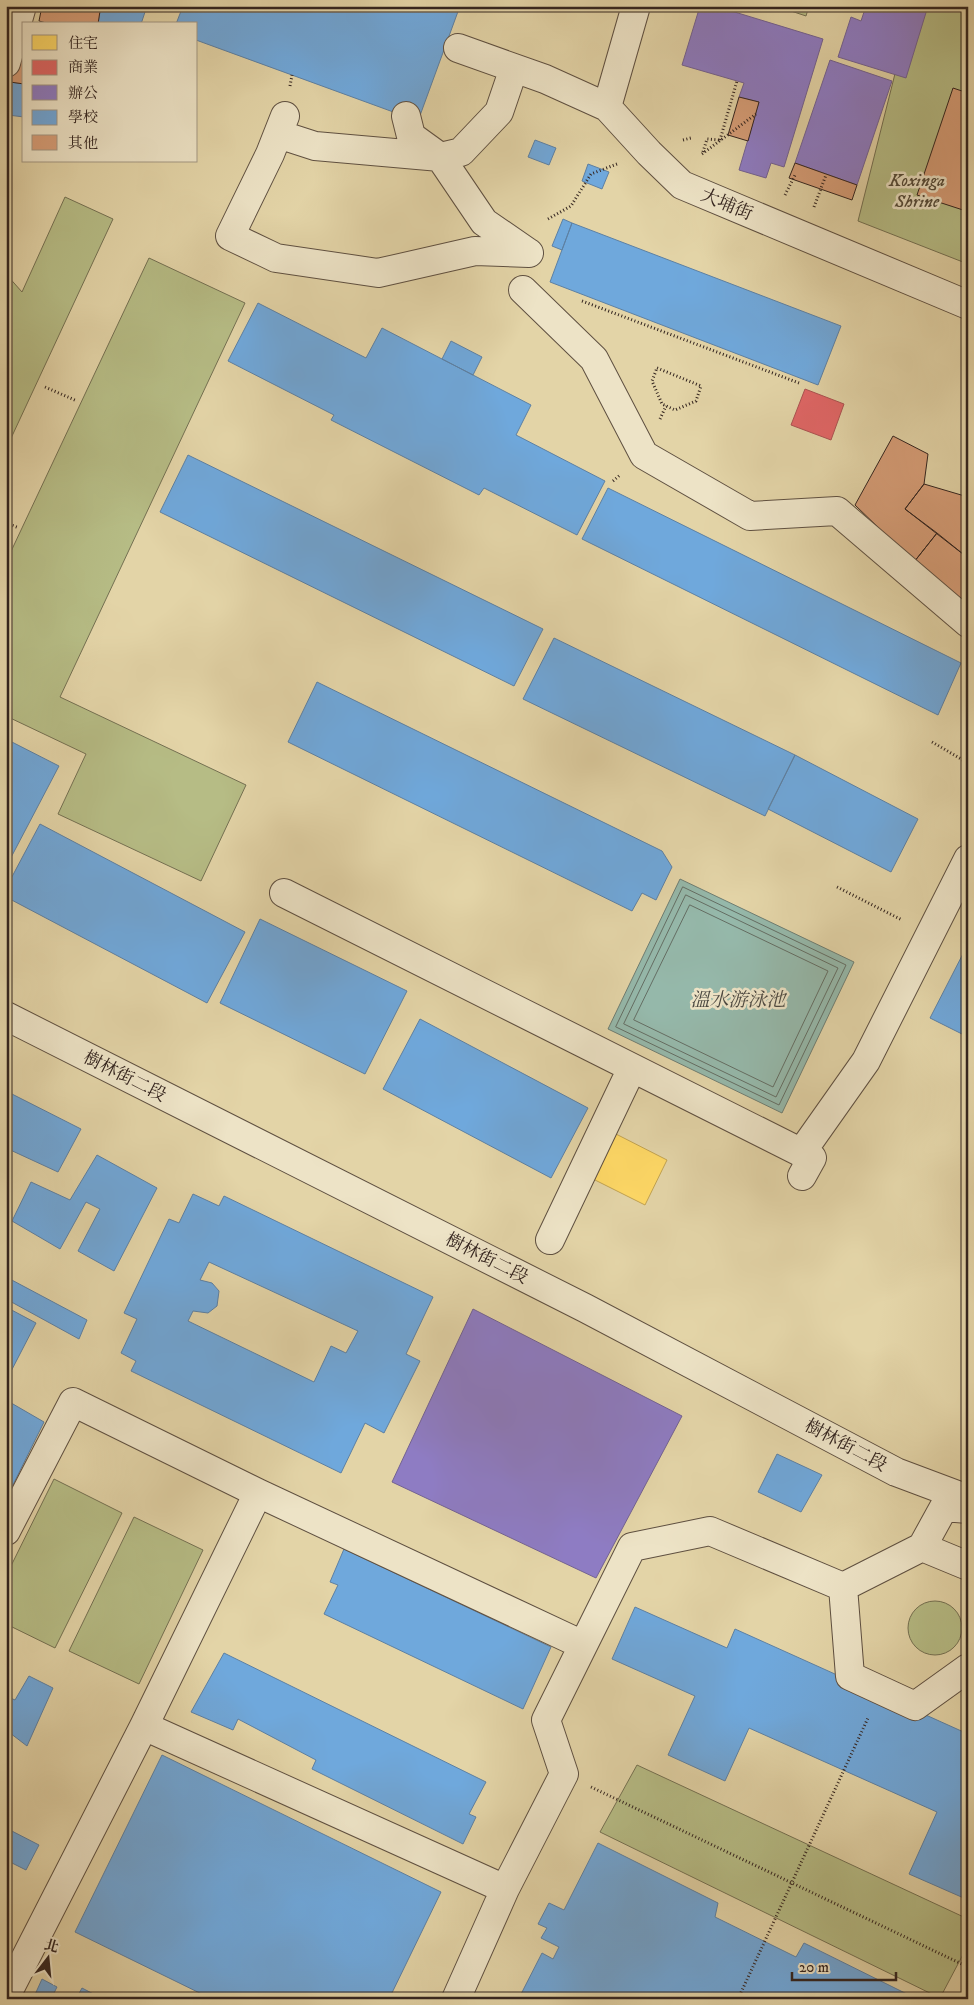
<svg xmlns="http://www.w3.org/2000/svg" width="974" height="2005" font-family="'IM FELL DW Pica','Noto Serif TC',serif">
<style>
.green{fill:#b6bc85;stroke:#747052}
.water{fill:#95b8aa;stroke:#6e7d72}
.homes{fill:#ffd966;stroke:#c2a351}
.shops{fill:#e06666;stroke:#ac5251}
.offices{fill:#8e7cc3;stroke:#736292}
.schools{fill:#6fa8dc;stroke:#5d80a3;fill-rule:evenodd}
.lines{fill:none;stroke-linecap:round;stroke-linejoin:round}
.shore{stroke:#646e64;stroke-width:1}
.building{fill:#d69d77;stroke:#33241f}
.minor-casing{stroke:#5f5041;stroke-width:30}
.path{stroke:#33241f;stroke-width:3;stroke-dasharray:1 2.5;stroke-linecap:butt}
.minor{stroke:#ede3c6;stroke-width:28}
.labels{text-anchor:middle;stroke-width:5;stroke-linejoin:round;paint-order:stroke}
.park-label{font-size:18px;font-style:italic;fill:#544a38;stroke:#ede3c6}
.street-label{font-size:18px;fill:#33241f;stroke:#ede3c6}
.water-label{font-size:19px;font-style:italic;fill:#4c4942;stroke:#ede3c6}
</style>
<rect width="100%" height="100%" fill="#e3d4a7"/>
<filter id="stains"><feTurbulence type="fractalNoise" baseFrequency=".004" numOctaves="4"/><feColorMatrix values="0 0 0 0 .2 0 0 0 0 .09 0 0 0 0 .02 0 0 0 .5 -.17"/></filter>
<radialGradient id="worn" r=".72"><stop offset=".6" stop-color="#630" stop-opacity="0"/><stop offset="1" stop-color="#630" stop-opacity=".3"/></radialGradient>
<path class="green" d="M776,6H809L806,16Z
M912,6H968V264L858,221Z
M65,197L113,219L6,449V274L22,292Z
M149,258L245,303L60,697L246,785L201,881L58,814L86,754L6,716V562Z
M54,1479L122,1513L55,1648L6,1624V1576Z
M134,1517L203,1550L139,1684L69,1651Z
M908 1628a27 27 0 1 1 54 0a27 27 0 1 1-54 0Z
M637,1765L968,1919V1945L940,1998L600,1832Z"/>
<path class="water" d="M680,879L854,962L782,1113L608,1029Z"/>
<path class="homes" d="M614,1133L667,1160L645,1205L591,1178Z"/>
<path class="shops" d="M805,389L844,404L831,440L791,425Z"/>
<path class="offices" d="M700,6H715L823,39L784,167L771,163L766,178L739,170L759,102L739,97L744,83L682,65Z
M866,6H928L906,78L838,57L851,17L861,21Z
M830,60L892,81L857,185L795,163Z
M473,1309L682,1416L596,1578L392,1482Z"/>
<path class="schools" d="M90,6H147L141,24H98L100,11L90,8Z
M183,6H460L418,121L196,40V24H176Z
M10,82L24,84V117L8,115Z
M535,140L556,148L549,165L528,157Z
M588,164L609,172L602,189L582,181Z
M563,219L572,223L562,250L552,246Z
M572,223L841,326L818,385L550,282Z
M258,303L366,358L382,328L531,405L516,435L605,481L577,535L484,488L479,495L331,420L334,415L228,361Z
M451,341L482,357L473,375L442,359Z
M188,455L543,629L514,686L160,512Z
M608,488L961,663L938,715L582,539Z
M554,638L795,755L765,816L523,699Z
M317,682L662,851L672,867L656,900L642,893L632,911L288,742Z
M6,739L59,766L6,867Z
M795,755L918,819L891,872L768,809Z
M40,824L245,932L207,1003L6,897V888Z
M260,919L407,991L365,1074L220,1003Z
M968,944V1037L930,1018Z
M420,1019L588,1108L551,1178L383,1089Z
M6,1091L81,1129L58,1172L6,1148Z
M97,1155L157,1188L114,1271L78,1251L100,1209L86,1202L60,1249L12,1221L31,1182L70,1200Z
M193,1194L219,1206L224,1196L433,1297L406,1354L420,1361L384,1433L365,1423L341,1473L131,1371L136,1361L121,1353L137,1319L124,1313L169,1219L179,1223ZM209,1262L358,1331L346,1353L331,1346L314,1382L188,1321L193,1311L208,1313L217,1306L219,1291L212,1283L200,1280Z
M8,1278L87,1320L79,1339L6,1299Z
M6,1307L36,1323L6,1381Z
M6,1400L44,1422L6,1499Z
M777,1454L822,1475L801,1512L758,1492Z
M344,1549L551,1647L523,1709L324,1614L338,1585L330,1582Z
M635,1607L727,1648L735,1629L968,1734V1896L966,1899L909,1874L937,1812L749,1728L725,1781L668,1755L695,1696L612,1659Z
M224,1653L486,1782L469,1814L476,1817L463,1844L312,1769L316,1760L238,1719L233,1730L191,1712Z
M29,1676L53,1688L27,1746L10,1733L6,1738V1696L15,1700Z
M162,1755L441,1892L389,1999H212L75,1932Z
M6,1828L39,1845L26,1870L10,1862L6,1869Z
M598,1843L718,1903L715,1917L796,1957L804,1943L917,1999L519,1998L542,1953L553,1959L559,1947L541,1938L547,1928L538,1924L549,1903L564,1910Z
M42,1979L57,1987L51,1999H33Z
M82,1988L103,1999H76Z"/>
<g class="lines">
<path class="shore" d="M683,887L846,965L779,1105L616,1027Z
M686,895L838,968L776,1097L624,1024Z
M690,905L828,971L773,1087L634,1020Z"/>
</g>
<path class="building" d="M42,6H85L100,11L98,24H50L39,21Z
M18,48L24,49V84L10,82Z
M953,88L968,93V196L963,210L917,195Z
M739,97L759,102L748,141L728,135Z
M795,163L857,185L852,200L789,178Z
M893,436L928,454L924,484L905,509L937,533L914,562L855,505Z
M924,484L968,497V558L905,509Z
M937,533L968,558V604L914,562Z"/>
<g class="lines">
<g class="minor-casing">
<path id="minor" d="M636,6L607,107L649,153L682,185L968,305
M458,48L545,79L607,107
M6,63L22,6
M285,116L270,154L230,236L276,258L378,273L475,251L529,253
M406,116L411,136L440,157L484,222L529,253
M278,134L315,146L440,157L461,152L499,112L514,68
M523,290L594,359L644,455L750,516L837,511L968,623
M284,893L812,1158L802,1176
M6,1016L585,1308L896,1472L968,1499
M801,1153L866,1061L968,859
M550,1240L632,1068
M6,1531L73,1402L258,1493L583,1645
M922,1547L968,1566
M843,1587L850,1676L915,1706L968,1668
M144,1726L505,1889
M6,1996L144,1726L258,1493
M456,1999L505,1889L564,1774L546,1720L632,1547L710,1531L843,1587L922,1547L944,1507L968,1509"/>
</g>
<path class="path" d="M290,86L292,75
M683,140L691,138
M720,140L737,81
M703,152L707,139L719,140
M702,154L756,114
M785,195L795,175
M814,207L826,175
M548,219L571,206L591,174L617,164
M582,301L799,383
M657,368L701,386L696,401L675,410L662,404L652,381Z
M45,387L77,401
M660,419L666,406
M613,481L620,475
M6,523L19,528
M932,742L968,763
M837,887L902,920
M591,1787L968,1967
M738,1999L868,1718"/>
<use href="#minor" class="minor"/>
</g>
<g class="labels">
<g class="park-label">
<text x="917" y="186">Koxinga<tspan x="917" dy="21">Shrine</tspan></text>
</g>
<g class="street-label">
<text transform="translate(727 204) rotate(23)" y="6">大埔街</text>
<text transform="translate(125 1076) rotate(27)" y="6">樹林街二段</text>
<text transform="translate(487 1258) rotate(27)" y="6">樹林街二段</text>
<text transform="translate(846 1445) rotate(28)" y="6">樹林街二段</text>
</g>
<g class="water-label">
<text x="738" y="1006">溫水游泳池</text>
</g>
</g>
<rect width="974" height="2005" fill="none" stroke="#e3d4a7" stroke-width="25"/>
<rect x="8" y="8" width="959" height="1990" fill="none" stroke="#33241f" stroke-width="2.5"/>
<rect x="12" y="12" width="949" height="1980" fill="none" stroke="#33241f"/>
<rect x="22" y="22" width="175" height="140" fill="#ede3c6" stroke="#a39783"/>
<rect x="32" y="35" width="25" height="15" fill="#ffd966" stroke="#a39783"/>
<text x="68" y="48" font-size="15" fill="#33241f">住宅</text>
<rect x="32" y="60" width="25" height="15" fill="#e06666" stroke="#a39783"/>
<text x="68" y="72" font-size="15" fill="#33241f">商業</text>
<rect x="32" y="85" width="25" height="15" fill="#8e7cc3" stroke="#a39783"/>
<text x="68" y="98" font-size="15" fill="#33241f">辦公</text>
<rect x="32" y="110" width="25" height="15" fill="#6fa8dc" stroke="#a39783"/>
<text x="68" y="122" font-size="15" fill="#33241f">學校</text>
<rect x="32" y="135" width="25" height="15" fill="#d69d77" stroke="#a39783"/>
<text x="68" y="148" font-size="15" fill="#33241f">其他</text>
<g transform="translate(48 1958) rotate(16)" stroke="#ede3c6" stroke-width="4" paint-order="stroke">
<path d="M0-4L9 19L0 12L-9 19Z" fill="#33241f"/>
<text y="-8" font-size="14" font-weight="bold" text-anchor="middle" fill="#33241f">北</text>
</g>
<path d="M792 1972v8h104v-8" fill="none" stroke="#33241f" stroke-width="2.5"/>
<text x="799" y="1972" font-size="15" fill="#33241f" stroke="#ede3c6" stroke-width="4" paint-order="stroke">20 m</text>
<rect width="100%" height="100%" filter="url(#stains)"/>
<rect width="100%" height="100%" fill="url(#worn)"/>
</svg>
